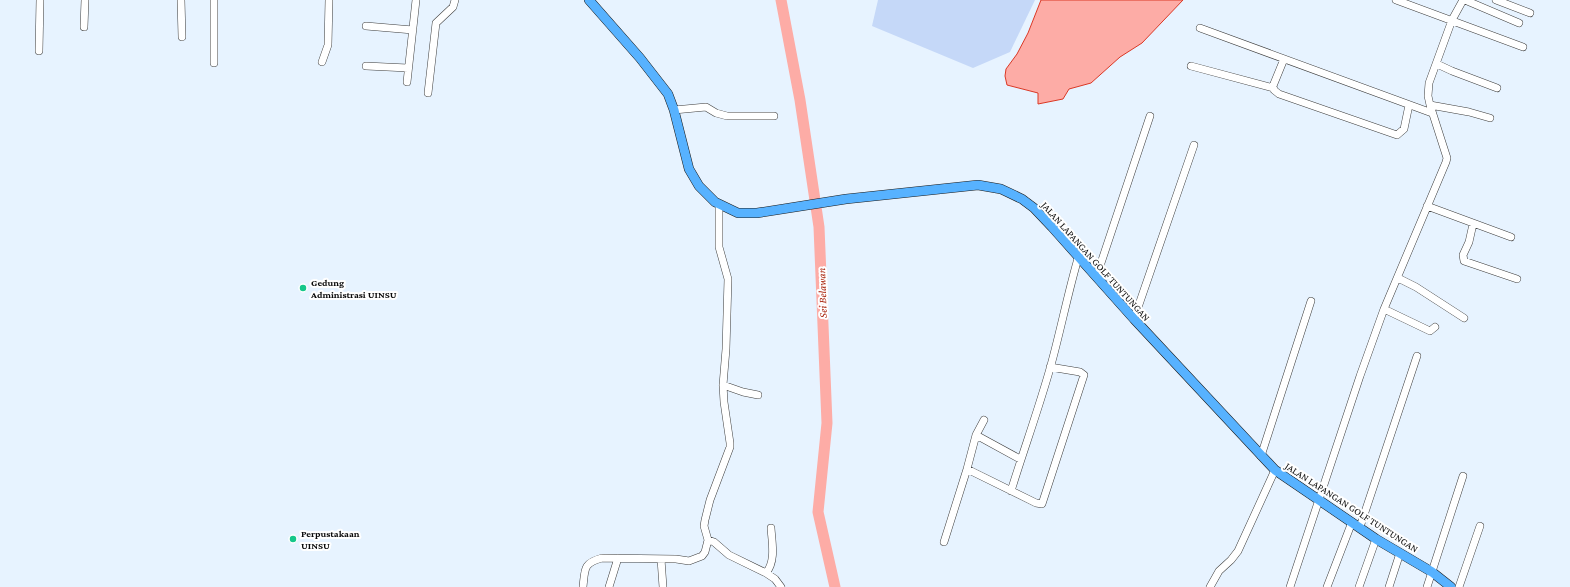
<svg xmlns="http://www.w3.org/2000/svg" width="1570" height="587" font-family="'Crimson Pro',serif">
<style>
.farmland{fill:#c5d8f8}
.water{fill:#fdaca6;stroke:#db3825}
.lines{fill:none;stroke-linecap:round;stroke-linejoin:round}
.river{stroke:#fdaca6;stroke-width:11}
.minor-casing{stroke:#3d3d3d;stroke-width:8}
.major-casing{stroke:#1b1b1b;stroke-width:10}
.minor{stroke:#fff;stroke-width:7}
.major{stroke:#57b2ff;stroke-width:9}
.poi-dot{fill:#15c78a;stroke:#fff;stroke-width:1.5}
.labels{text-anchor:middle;stroke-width:4;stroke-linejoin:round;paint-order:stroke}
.street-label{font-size:10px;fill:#0a0a0a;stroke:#fff}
.poi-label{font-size:10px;font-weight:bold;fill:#0a0a0a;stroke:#fff;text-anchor:start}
.water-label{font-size:11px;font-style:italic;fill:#a71f08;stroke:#fff}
</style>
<rect width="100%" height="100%" fill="#e7f3ff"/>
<path class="farmland" d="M878,0H1035L1010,52L973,68L872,26Z"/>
<path class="water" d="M1041,0H1183L1142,43L1120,57L1091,83L1069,89L1063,99L1038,104V93L1007,85L1005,76L1006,69L1017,54L1028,33Z"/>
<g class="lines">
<path class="river" d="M781,0L800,100L819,227L827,423L818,512L835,587"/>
<g class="minor-casing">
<path id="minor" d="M181,0L182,37
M214,0V63
M1396,0L1523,47
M1465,0L1519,23
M1496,0L1530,13
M366,26L413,30
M84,27L85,0
M1200,28L1432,113
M39,51L40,0
M1284,59L1273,86L1274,90L1279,94L1397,135L1404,129L1409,105
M322,62L328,45L329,0
M1437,64L1452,71L1497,88
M366,66L408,68
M1191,66L1273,88
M407,82L416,0
M428,93L436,23L453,7L455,0
M1430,105L1469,112L1490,118
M674,110L706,107L716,113L727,116H774
M1427,206L1511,237
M1473,224L1469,242L1463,255L1464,261L1517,279
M1097,275L1150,116
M1398,278L1416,287L1464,318
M1384,309L1430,331L1435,327
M1134,319L1194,145
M723,385L743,392L758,395
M984,420L976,435L967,469L1036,503L1042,504L1084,375L1080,372L1050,367
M976,435L1020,459
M1261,456L1311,301
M1011,491C1024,449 1039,408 1051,365C1061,329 1068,292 1079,255
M1360,527L1417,356
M708,540L714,542L729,555L766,573L775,579L781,587
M944,542L967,469
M661,559L663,587
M766,573C776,561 772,543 771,528
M583,587C585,569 583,563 602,558L676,559L689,561L702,556L705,552L708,540L704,526L705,520L710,500L730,447V443L724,402L723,385L726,349L728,279L719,247V204
M609,587L618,558
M1210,587L1219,571L1231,560L1238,551L1275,470
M1290,587L1360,376L1384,309L1446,162L1447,158L1430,105L1428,96L1429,83L1452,20L1463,0
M1327,587L1352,522
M1359,587L1376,539
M1389,587L1400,553
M1427,587L1463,476
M1459,587L1480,526"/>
</g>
<g class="major-casing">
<path id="major" d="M589,0L640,58L668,94L674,110L689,169L699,186L715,202L738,213H757L846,199L978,185L1001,189L1022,199L1034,208L1052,227L1134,319L1275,470L1376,539L1432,572L1451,587"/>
</g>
<use href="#minor" class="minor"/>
<use href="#major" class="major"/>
</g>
<g class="poi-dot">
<circle cx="303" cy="288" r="4"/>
<circle cx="293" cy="539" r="4"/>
</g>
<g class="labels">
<g class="street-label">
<text transform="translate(1096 261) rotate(48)" y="4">JALAN LAPANGAN GOLF TUNTUNGAN</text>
<text transform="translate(1352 507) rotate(33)" y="4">JALAN LAPANGAN GOLF TUNTUNGAN</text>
</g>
<g class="poi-label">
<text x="311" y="286">Gedung<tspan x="311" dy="12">Administrasi UINSU</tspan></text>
<text x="301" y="537">Perpustakaan<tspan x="301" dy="12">UINSU</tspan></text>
</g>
<g class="water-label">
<text transform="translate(822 293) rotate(-92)" y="4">Sei Belawan</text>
</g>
</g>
</svg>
